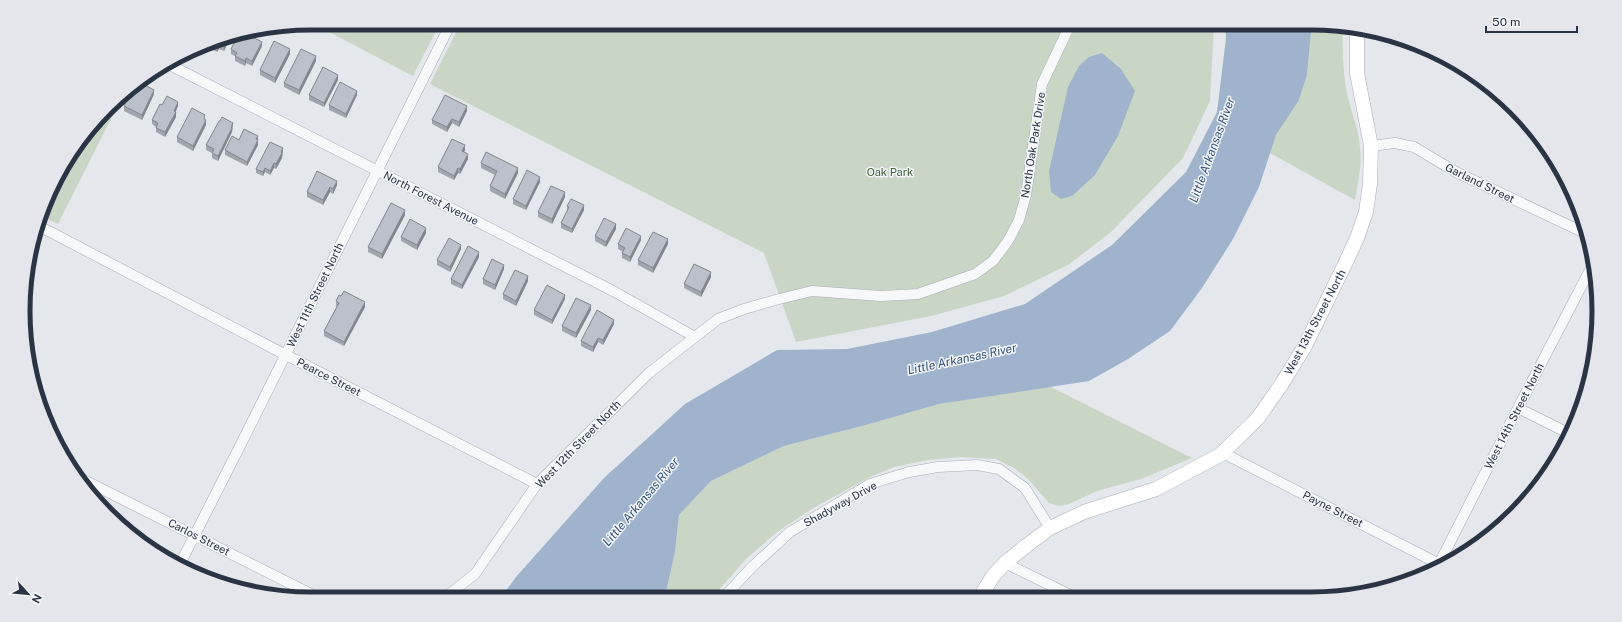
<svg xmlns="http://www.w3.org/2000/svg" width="1622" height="622" font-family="'Public Sans',sans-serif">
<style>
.green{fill:#c9d6c5}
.water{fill:#9fb4cc}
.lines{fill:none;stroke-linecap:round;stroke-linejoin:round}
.street-casing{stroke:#a9aeb7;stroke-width:11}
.secondary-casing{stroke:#a9aeb7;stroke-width:15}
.street{stroke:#f7f8fa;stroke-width:10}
.secondary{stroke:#fff;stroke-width:14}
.wall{fill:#a1a5ae}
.shaded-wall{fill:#83868d}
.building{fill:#bbc0ca;stroke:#83868d}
.labels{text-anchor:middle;stroke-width:3;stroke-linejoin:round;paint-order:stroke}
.street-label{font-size:11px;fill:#2b3445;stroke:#f4f6f9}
.park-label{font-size:11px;fill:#3f6138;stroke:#f4f6f9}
.water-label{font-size:12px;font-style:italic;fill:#34527a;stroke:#f4f6f9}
.rim{fill:none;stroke:#2b3445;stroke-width:5}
</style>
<rect width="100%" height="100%" fill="#e4e7ec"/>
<path class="green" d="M312,23H440L413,76Z
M461,23H1214L1210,101L1183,158L1111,232L1068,265L1004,296L931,316L796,342L764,253L430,84Z
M1312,23L1343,27C1342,50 1343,72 1347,94C1351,112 1359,129 1360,148C1362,165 1358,183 1355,200L1270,153L1276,135L1299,100L1307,75Z
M124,93L58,224L40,215L61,167Z
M1049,386L1192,458L1141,479L1097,491L1069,504L1059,506L1049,503L1029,480L1014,468L996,459L961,457L928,460L894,467L870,477L815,507L777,532L746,559L712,598H661L667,588L675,552L679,515L711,481L784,446L866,425L939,404Z"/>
<path class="water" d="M1225,23H1312L1307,75L1299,100L1276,135L1259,187L1233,239L1202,288L1170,331L1128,359L1089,381L939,404L866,425L784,446L711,481L679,515L675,552L667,588L661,598L500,599L516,577L604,478L685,404L777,350L847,349L932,332L1025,304L1112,245L1186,172L1217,112L1226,38Z
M1102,53L1121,69L1135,91L1118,136L1095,175L1072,196L1061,199L1051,192L1049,171L1068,87L1079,66L1089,57Z"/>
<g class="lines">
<g class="street-casing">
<path id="street" d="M166,63L615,292L695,337
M1371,146L1395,143L1414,147L1456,172L1587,234
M37,225L286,355L537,484
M1518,408L1568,433
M1223,453L1443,566
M76,476L321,599
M1005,563L1074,597
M179,566L240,446L451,23
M1436,570L1518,408L1594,262
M723,598L752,567L790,532L870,484L909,472L938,467L977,465L999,469L1025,488L1050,528
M443,599L475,574L537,484L649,373L718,319L744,309L779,299L812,291L881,296L918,294L975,274L993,261L1008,241L1019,220L1026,195L1042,84L1071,23"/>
</g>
<g class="secondary-casing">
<path id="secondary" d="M980,597L993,576L1005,563L1026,546L1050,528L1084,512L1156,489L1220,455L1258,418L1281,385L1305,346L1345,264L1357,238L1366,212L1370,184L1371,146L1357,73V29"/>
</g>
<use href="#street" class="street"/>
<use href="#secondary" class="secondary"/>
</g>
<path class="wall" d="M231,36L224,51L219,49L217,52L204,46V45L218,38Z
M262,46L252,66L246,63L245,66L235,61V56L231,54V49Z
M290,54L275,83L260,75V70Z
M316,61L299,95L284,87V83Z
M338,80L324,107L309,100V95Z
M154,94L142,120L124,111V106Z
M357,95L346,118L329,110V105Z
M162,105L178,106L175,112L176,117L165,137L156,132V127L152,124V120Z
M467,111L459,127L452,123L447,132L432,124V120Z
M205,120L206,125L193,151L177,142V137Z
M220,121L233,123L232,132L218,161L212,158V153L206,150V145Z
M258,136V145L247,166L225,155V150L239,140Z
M283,148L282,158L276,169L274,168L270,175L265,172L263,176L256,173V169Z
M465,150L464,152L468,159L460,174L458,173L454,180L438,172V167Z
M481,163L518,173L505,199L490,191V186L495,175L481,168Z
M540,182L526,210L513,204V199Z
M337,185L333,194L330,192L323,205L307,197V192Z
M565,197L552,224L538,217V212Z
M567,206L584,210L572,233L561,228V223L567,211Z
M405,215L382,259L368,252V247Z
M616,229L606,247L595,241V236Z
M426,233L417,250L401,241V237Z
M641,240L630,262L622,258V253L623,252L618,249V244Z
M668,244L653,273L638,265V260Z
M461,249L450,272L437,265V260Z
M479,257L462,289L451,284V279Z
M504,269L495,290L483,284V279Z
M711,277L701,297L684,288V284Z
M528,281L516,306L503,299V294Z
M565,299L552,324L534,315V310Z
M336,301L365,307L344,346L324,336V331L337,306H336Z
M591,310L576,338L562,331V326Z
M614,324L603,345L598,342L593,352L581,346V341Z"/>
<path class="shaded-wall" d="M231,36L224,51V46L228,37Z
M262,42V46L252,66V61Z
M219,44V49L217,52V48Z
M290,49V54L275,83V78Z
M316,56V61L299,95V90Z
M246,58V63L245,66V61Z
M338,75V80L324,107V103Z
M154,90V94L142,120V115Z
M357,91V95L346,118V114Z
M178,102V106L174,116V111Z
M467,106V111L459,127V122Z
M176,112V117L165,137V132Z
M452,119V123L447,132V127Z
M206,120V125L193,151V146Z
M233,123L232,132L218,161V156Z
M258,136V145L247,166V162Z
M465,145V150L462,156V151Z
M283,148L282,158L276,169V164Z
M468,154V159L460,174V169Z
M274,163V168L270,175V171Z
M265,168V172L263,176V172Z
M458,168V173L454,180V176Z
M518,168V173L505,199V194Z
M540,177V182L526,210V206Z
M337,181V185L333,194V189Z
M330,187V192L323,205V200Z
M565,192V197L552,224V219Z
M584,205V210L572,233V229Z
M405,210V215L382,259V254Z
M616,224V229L606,247V242Z
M426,228V233L417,250V245Z
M641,236V240L630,262V257Z
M668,239V244L653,273V268Z
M461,245V249L450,272V267Z
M479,252V257L462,289V285Z
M504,265V269L495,290V285Z
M711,272V277L701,297V292Z
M528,276V281L516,306V301Z
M565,295V299L552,324V320Z
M365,302V307L344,346V342Z
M591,305V310L576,338V333Z
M614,320V324L603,345V340Z
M598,338V342L593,352V347Z"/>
<path class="building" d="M247,34L262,42L252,61L246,58L245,61L235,56L237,53L231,49L238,35Z
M228,37L224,46L219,44L217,48L208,43L218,38Z
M274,41L290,49L275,78L260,70Z
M301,49L316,56L299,90L284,83Z
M323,67L338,75L324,103L309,95Z
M139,82L154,90L142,115L124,106L135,84Z
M340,82L357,91L346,114L329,105Z
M445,95L467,106L459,122L452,119L447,127L432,120Z
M167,96L178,102L174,111L176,112L165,132L156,128L158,123L152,120L160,104L162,105Z
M192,108L205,115L204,119L206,120L193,146L177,137Z
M222,117L233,123L231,127L232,128L218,156L212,153L214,149L206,145L219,121H220Z
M244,129L258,136L256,139L258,140L247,162L225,150L232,136L239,140Z
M452,139L465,145L462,151L468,154L460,169L458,168L454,176L438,167Z
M270,142L283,148L281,152L282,153L276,164L274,163L270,171L265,168L263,172L256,169Z
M486,152L518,168L505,194L490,186L497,171L481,163Z
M527,170L540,177L526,206L513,199Z
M317,171L337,181L333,189L330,187L323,200L307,192Z
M551,186L565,192L552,219L538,212Z
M571,199L584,205L572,229L561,223L569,207L567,206Z
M391,203L405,210L382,254L368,247Z
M604,218L616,224L606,242L595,236Z
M410,219L426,228L417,245L401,237Z
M626,228L641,236L630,257L622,253L625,248L618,244Z
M653,232L668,239L653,268L638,260Z
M449,238L461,245L450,267L437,260Z
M468,246L479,252L462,285L451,279Z
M492,259L504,265L495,285L483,279Z
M694,264L711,272L701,292L684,284Z
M515,270L528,276L516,301L503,294Z
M547,285L565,295L552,320L534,310Z
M344,291L365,302L344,342L324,331L339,303L336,301L339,295L341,296Z
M576,298L591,305L576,333L562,326Z
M597,310L614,320L603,340L598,338L593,347L581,341Z"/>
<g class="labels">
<g class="street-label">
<text transform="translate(1033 145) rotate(-81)" y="4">North Oak Park Drive</text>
<text transform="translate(1480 183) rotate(26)" y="4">Garland Street</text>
<text transform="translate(431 198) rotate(27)" y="4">North Forest Avenue</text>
<text transform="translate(315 295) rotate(-64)" y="4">West 11th Street North</text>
<text transform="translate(1315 322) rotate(-62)" y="4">West 13th Street North</text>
<text transform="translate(329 377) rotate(27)" y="4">Pearce Street</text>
<text transform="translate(1514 416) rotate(-63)" y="4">West 14th Street North</text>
<text transform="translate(578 444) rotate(-46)" y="4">West 12th Street North</text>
<text transform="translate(840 504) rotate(-29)" y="4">Shadyway Drive</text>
<text transform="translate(1333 509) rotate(27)" y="4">Payne Street</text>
<text transform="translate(199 537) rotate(27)" y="4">Carlos Street</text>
</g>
<g class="park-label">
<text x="890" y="176">Oak Park</text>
</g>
<g class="water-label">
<text transform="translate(1212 150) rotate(-70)" y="4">Little Arkansas River</text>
<text transform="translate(962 359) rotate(-12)" y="4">Little Arkansas River</text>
<text transform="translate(641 502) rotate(-50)" y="4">Little Arkansas River</text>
</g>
</g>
<path d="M0 0H1622V622H0ZM311 30H1311A281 281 0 0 1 1592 311V311A281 281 0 0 1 1311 592H311A281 281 0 0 1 30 311V311A281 281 0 0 1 311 30Z" fill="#e4e6eb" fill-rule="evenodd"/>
<path class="rim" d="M311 30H1311A281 281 0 0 1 1592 311V311A281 281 0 0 1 1311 592H311A281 281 0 0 1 30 311V311A281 281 0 0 1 311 30Z"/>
<g transform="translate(28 594) rotate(117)" stroke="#f4f6f9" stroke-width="3" paint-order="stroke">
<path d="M0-3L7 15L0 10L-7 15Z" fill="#2b3445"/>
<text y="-6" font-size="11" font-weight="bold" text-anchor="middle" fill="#2b3445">N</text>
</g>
<path d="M1486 26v6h91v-6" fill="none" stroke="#2b3445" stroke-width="2"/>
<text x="1492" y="26" font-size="12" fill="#2b3445" stroke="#f4f6f9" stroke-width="3" paint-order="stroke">50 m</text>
</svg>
